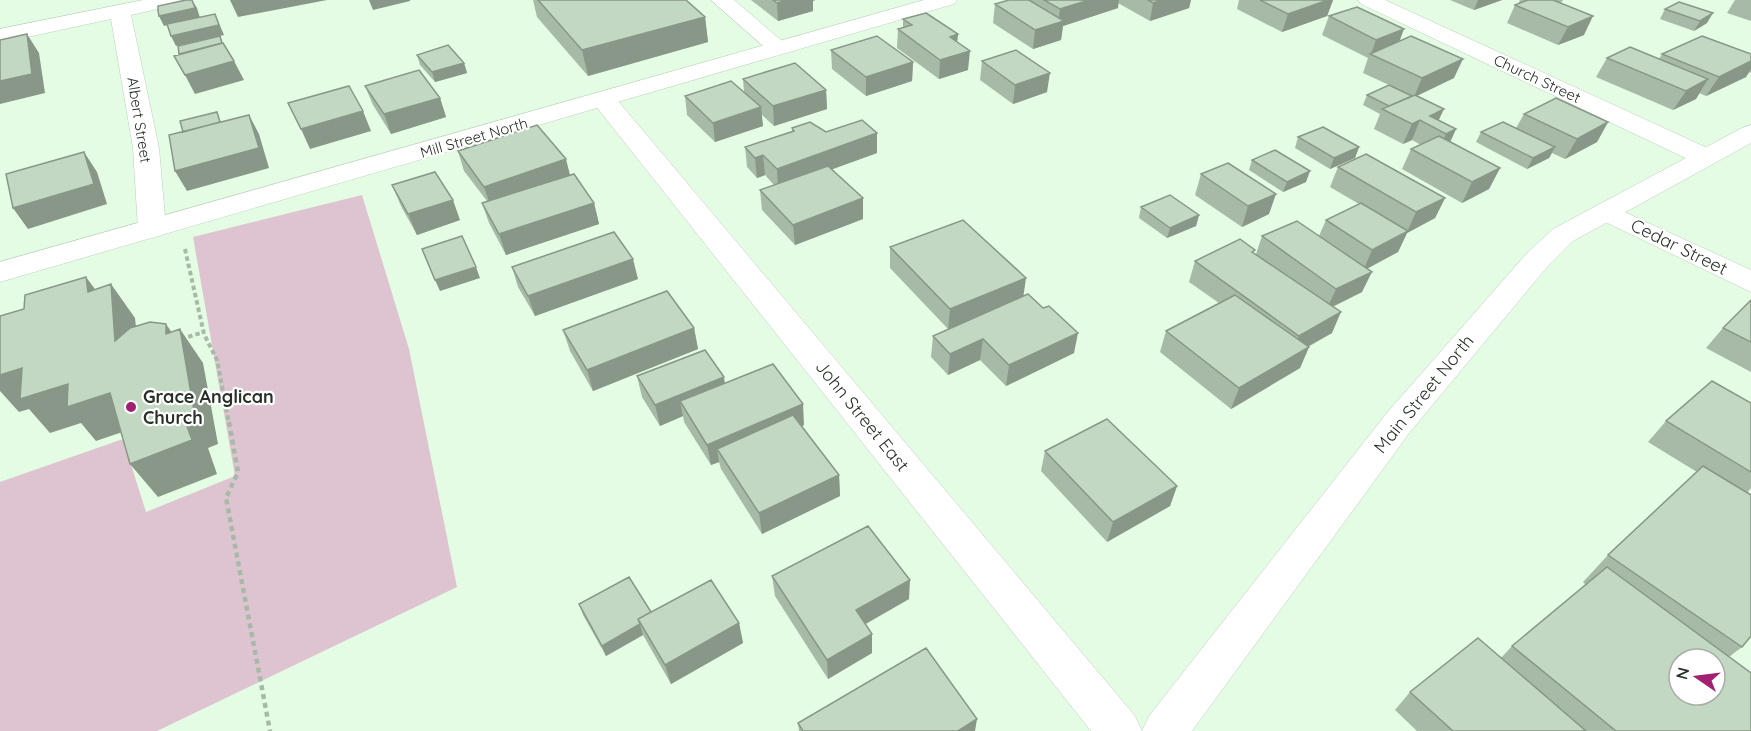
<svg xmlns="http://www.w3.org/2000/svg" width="1751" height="731" font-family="Quicksand,sans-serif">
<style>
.green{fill:#dec4d0}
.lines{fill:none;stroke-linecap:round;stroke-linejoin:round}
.street-casing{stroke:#bbd1bb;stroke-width:1}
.secondary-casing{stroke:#bbd1bb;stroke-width:1}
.path-far1{stroke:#a7baa7;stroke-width:4;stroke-dasharray:4.5 3;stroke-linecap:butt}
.path{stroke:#a7baa7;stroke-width:4.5;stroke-dasharray:5 4;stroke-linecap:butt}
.street{fill:#fff;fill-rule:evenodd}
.secondary{fill:#fff;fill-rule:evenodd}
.wall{fill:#a7baa7}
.shaded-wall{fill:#889788}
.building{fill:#c2d8c2;stroke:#889788;stroke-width:1.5;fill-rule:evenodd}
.poi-dot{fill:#a12071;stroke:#fff;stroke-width:2}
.labels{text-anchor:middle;stroke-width:4.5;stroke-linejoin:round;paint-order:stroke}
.far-street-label{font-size:15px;fill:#283128;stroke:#fff}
.street-label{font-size:18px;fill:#283128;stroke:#fff}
.poi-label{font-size:18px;font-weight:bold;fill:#283128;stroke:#fff;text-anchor:start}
</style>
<rect width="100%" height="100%" fill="#e4fbe4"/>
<path class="green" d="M362,195L409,349L457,587L157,731H0V482L123,439L146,512L235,476L193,237Z"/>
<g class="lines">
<g class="street-casing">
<path id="street" d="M143,0H183L180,4L131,15L159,148L166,229L162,235L152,238L142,235L138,229L133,148L111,19L0,43V29Z
M711,0H734L790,48L787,53H771Z
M1358,0H1385L1714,151L1718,157L1714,163L1705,165L1696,163L1361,4Z
M604,93L613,95L1135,716L1142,731H1091L595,105L592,100L595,95Z
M1607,204L1751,270V292L1597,218L1593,212L1597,206Z"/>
</g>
<g class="secondary-casing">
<path id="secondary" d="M924,0H957L954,4L0,282V262Z
M1751,125V143L1573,241L1547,267L1410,432L1192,731H1142L1149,716L1386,414L1527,253L1553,229L1742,128Z"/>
</g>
<path class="path-far1" d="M185,249L204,334L217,360L229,423
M181,339L204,332"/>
<path class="path" d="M229,422L238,472L226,498L270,731"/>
<use href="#street" class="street"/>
<use href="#secondary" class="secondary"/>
</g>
<path class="wall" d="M533,0H686L705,17L708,42L588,76L537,17Z
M751,0H815L813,1V11L778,21Z
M1009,0H1191L1189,8L1150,21L1118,3V8L1063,26L1061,40L1033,49L993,23L995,4Z
M1239,0H1333L1327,16L1282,32L1237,9Z
M1450,0H1502L1474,10Z
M1520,0H1563L1561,3L1584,35L1558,45L1507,23L1515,5L1518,4Z
M1735,0H1751V21L1727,13Z
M1665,9L1707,23L1694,31L1660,19Z
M1329,16L1400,41L1454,78L1417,96L1439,120L1456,129L1450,142L1500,168L1489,189L1462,203L1402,169L1411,149L1421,145L1412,140L1403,144L1374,129L1380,114L1363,105L1367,95L1389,85L1363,73L1368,58L1322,35Z
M903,19L958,34L957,42L968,70L939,79L897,48L898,29L903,28Z
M831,50L913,62L912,81L866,96L832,69Z
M1662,54H1751V73L1749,72L1746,77L1706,96L1699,93L1696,99L1673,110L1596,77L1607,58L1659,59Z
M417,55L464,63L467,73L435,82L420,65Z
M982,61L1047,92L1013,104L980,80Z
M743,79L826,90L827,109L774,126L761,114L763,126L715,142L687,115L685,96L744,92Z
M365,86L440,98L446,117L391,134L373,105Z
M1524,114L1608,122L1597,142L1565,159L1552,153L1549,158L1527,169L1476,142L1481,132L1516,128Z
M792,128L826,132L877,153L832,169L863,198V219L795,245L762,210L760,190L774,185L765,175L757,178L747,167L745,147L792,131Z
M1298,137L1359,147L1355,158L1330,169L1295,148Z
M458,151L570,176L594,203L599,224L506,255L489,223L482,203L487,201L464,171Z
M1252,160L1306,182L1283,192L1249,170Z
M1338,167L1445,198L1435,218L1407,233L1398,252L1367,268L1362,292L1333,307L1332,333L1308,347H1309L1300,368L1231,409L1160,352L1166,331L1219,303L1189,282L1195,261L1255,250L1254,253L1256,254L1262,236H1319L1326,220L1359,204L1330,187Z
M1201,174L1269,214L1242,227L1195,195Z
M392,185L460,220L417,235L401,206Z
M1141,207L1199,215L1196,226L1167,238L1139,218Z
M890,247L1024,296L1074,353L1006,386L980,360L948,375L931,357L933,336L948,329L890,268Z
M512,267L638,279L535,316L518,287Z
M1751,300V372L1706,348L1723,328Z
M694,328L698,349L593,391L570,351L563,330Z
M637,376L725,383L804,425L802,426L839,475L840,496L762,534L721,469L719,462L711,465L684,422L683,416L660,426L642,397Z
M1751,403V488L1747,493L1742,647L1729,657L1751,731H1417L1395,710L1410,692L1501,658L1512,646L1586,585L1583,582L1608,555L1697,472L1648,442L1666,421Z
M1045,451L1177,486L1170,506L1107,542L1041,471Z
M772,576L909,599L866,624L872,634V653L828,679L775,596Z
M579,604L739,623L743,643L671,684L643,635L606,656L583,615Z
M798,723L975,731H799Z"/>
<path class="shaded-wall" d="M192,0L197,8L200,18L164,26L159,16Z
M230,0H327L238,17Z
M369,0H410V1L373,10Z
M787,0H815L813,1V11L778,21L777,3Z
M1089,0H1119L1118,8L1063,26L1061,40L1033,49L1035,30L1058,23L1060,9Z
M1162,0H1191L1189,8L1150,21L1153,3Z
M1328,0H1333L1327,16L1282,32L1288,14Z
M1478,0H1502L1474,10Z
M1713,13L1707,23L1694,31L1700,21Z
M215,14L224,35L176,46L171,36Z
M1593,16L1584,35L1558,45L1568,27Z
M705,17L708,42L588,76L582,50Z
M1404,29L1397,48L1371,54L1376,40Z
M27,34L39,53L45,93L0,104V81Z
M958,34L956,53L950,37Z
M970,51L968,70L939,79L940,60Z
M1463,59L1454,78L1414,97L1422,78Z
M234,61L244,80L195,94L185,75Z
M1751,61V69L1746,77L1706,96L1719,77Z
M913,62L912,81L866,96V77Z
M464,63L467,73L435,82L432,72Z
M1050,73L1047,92L1013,104L1015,85Z
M1708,79L1696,99L1673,110L1686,91Z
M826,90L827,109L774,126L773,106Z
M440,98L446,117L391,134L384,114Z
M761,107L763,126L715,142L713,123Z
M1444,109L1435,128L1430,116Z
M363,111L371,131L310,149L301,129Z
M249,115L259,134L269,168L187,191L175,171Z
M1420,120L1412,140L1403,144L1412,124Z
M1608,122L1597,142L1565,159L1577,139Z
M1456,129L1447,149L1437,154L1446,134Z
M877,133V153L778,189L777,169Z
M1359,147L1355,158L1330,169L1334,158Z
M1555,147L1549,158L1527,169L1533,158Z
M84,152L97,172L107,204L28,229L13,208Z
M763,155L765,175L757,178L755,158Z
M566,159L571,179L491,207L484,187Z
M1500,168L1489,189L1462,203L1472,182Z
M1310,171L1306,182L1283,192L1287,182Z
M1276,194L1269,214L1242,227L1248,206Z
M863,198V219L795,245L793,225Z
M1445,198L1435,218L1407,233L1398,252L1363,271L1372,250L1407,232L1416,212Z
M453,200L460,220L417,235L408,214Z
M594,203L599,224L506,255L499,234Z
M1199,215L1196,226L1167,238L1170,228Z
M633,259L638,279L535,316L528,296Z
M476,267L480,278L440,291L435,280Z
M1372,272L1362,292L1327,309L1336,289Z
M86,277L111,311L88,292Z
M1026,278L1023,299L948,330L950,309Z
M111,284L135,318L141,375L115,341Z
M1341,312L1332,333L1290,356L1299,336Z
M166,324L183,349L180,329L203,363L218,444L208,448L217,474L158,497L130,464L183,415L166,334Z
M694,328L698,349L593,391L587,370Z
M1078,333L1074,353L1006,386L1009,365Z
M983,339L980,360L948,375L950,354Z
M1309,347L1300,368L1231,409L1239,388Z
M22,368L68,384L110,393L137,427L96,441L81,423L50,433L29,409L19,412L0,391V375Z
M724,377L727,398L680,401L683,416L660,426L655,405Z
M803,404L804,425L724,459L717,449L719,462L711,465L707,445Z
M839,475L840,496L762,534L759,513Z
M1177,486L1170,506L1107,542L1113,522Z
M910,580L909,599L856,629V610Z
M739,623L743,643L671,684L665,665Z
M640,624L643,635L606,656L602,646Z
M872,634V653L828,679L827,660Z
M977,719L975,731H958Z"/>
<path class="building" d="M186,0H192L195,8L159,16L158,11V6Z
M538,0H686L705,17L582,50Z
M773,0H787L777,3Z
M1009,0H1029L1064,21L1035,30L995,4Z
M1044,0H1089L1060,9Z
M1148,0H1162L1153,3Z
M1260,0H1328L1288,14Z
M1528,0H1553L1593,16L1568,27L1515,5Z
M1679,2L1713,13L1700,21L1665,9Z
M1357,7L1404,29L1376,40L1329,16Z
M926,13L958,34L950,37L970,51L940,60L898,29L912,25L903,19Z
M215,14L219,25L171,36L167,24Z
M27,34L32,74L0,81V40Z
M220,36L222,43L179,54L178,46Z
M877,36L913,62L866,77L831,50Z
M1411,36L1463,59L1422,78L1370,54Z
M1702,36L1751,54V61L1719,77L1662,54Z
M223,43L234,61L185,75L174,56Z
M448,45L464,63L432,72L417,55Z
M1630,47L1708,79L1686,91L1607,58Z
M1016,50L1050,73L1015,85L982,61Z
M795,63L826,90L773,106L743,79Z
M419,70L440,98L384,114L365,86Z
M731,81L761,107L713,123L685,96Z
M1389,85L1412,96L1389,106L1367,95Z
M349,86L363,111L301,129L288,103Z
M1415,95L1444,109L1430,116L1456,129L1446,134L1420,120L1412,124L1382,109Z
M1556,98L1608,122L1577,139L1524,114Z
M217,112L220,122L183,132L180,121Z
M249,115L259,148L175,171L169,135Z
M862,120L877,133L777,169L763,155L755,158L745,147L794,131L792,128L810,122L826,132Z
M1503,122L1555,147L1533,158L1481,132Z
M537,125L566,159L484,187L458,151Z
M1323,127L1359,147L1334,158L1298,137Z
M1439,136L1500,168L1472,182L1411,149Z
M1275,150L1310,171L1287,182L1252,160Z
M84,152L94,184L13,208L6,174Z
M1366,154L1445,198L1416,212L1338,167Z
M1228,163L1276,194L1248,206L1201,174Z
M828,166L863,198L793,225L760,190Z
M435,172L453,200L408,214L392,185Z
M574,174L594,203L499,234L482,203Z
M1170,195L1199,215L1170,228L1141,207Z
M1361,203L1408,231L1372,250L1326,220Z
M963,220L1026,278L950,309L890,247Z
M1297,221L1372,272L1336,289L1262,236Z
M614,232L633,259L528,296L512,267Z
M462,236L476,267L435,280L422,249Z
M1240,239L1255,250L1252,252L1341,312L1299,336L1195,261Z
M86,277L88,292L111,284L115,341L130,328L150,322L166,324V334L180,329L194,411L183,415L192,440L130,464L110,393L67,407L68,384L20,399L22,368L0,375V316L24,309L25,295Z
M667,291L694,328L587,370L563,330Z
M1028,294L1043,308L1049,306L1078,333L1009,365L983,339L950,354L933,336Z
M1235,295L1309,347L1239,388L1166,331Z
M1751,300V342L1723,328Z
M705,350L724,377L655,405L637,376Z
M773,364L803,404L707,445L680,401Z
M1712,381L1751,403V472L1666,421Z
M793,415L839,475L759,513L717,449Z
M1107,419L1177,486L1113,522L1045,451Z
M1703,466L1751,495V636L1742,647L1608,555Z
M868,526L910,580L856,610L872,634L827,660L772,576Z
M1607,567L1751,673V731H1616L1512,646ZM1679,659H1715V695H1679Z
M629,577L651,612L638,619L640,624L602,646L579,604Z
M711,580L739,623L665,665L638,619Z
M1478,638L1586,731H1453L1410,692Z
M926,648L977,719L958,731H803L798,723Z"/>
<circle class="poi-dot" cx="131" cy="407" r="6"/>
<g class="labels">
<g class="far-street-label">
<text transform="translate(1537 79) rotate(25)" y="5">Church Street</text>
<text transform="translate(139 120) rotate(81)" y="5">Albert Street</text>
<text transform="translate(474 138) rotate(-16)" y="5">Mill Street North</text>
</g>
<g class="street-label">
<text transform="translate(1679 247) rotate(26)" y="6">Cedar Street</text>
<text transform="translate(1424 394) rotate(-51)" y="6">Main Street North</text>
<text transform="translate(862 416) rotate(51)" y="6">John Street East</text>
</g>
<g class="poi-label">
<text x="143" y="403">Grace Anglican<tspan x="143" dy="21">Church</tspan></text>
</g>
</g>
<g transform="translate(1697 677) rotate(284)"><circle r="28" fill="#ffffff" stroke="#a9ada9" stroke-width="1.5"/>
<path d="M0-4.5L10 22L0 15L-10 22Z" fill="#a12071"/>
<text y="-9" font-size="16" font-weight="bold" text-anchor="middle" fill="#283128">N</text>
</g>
</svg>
